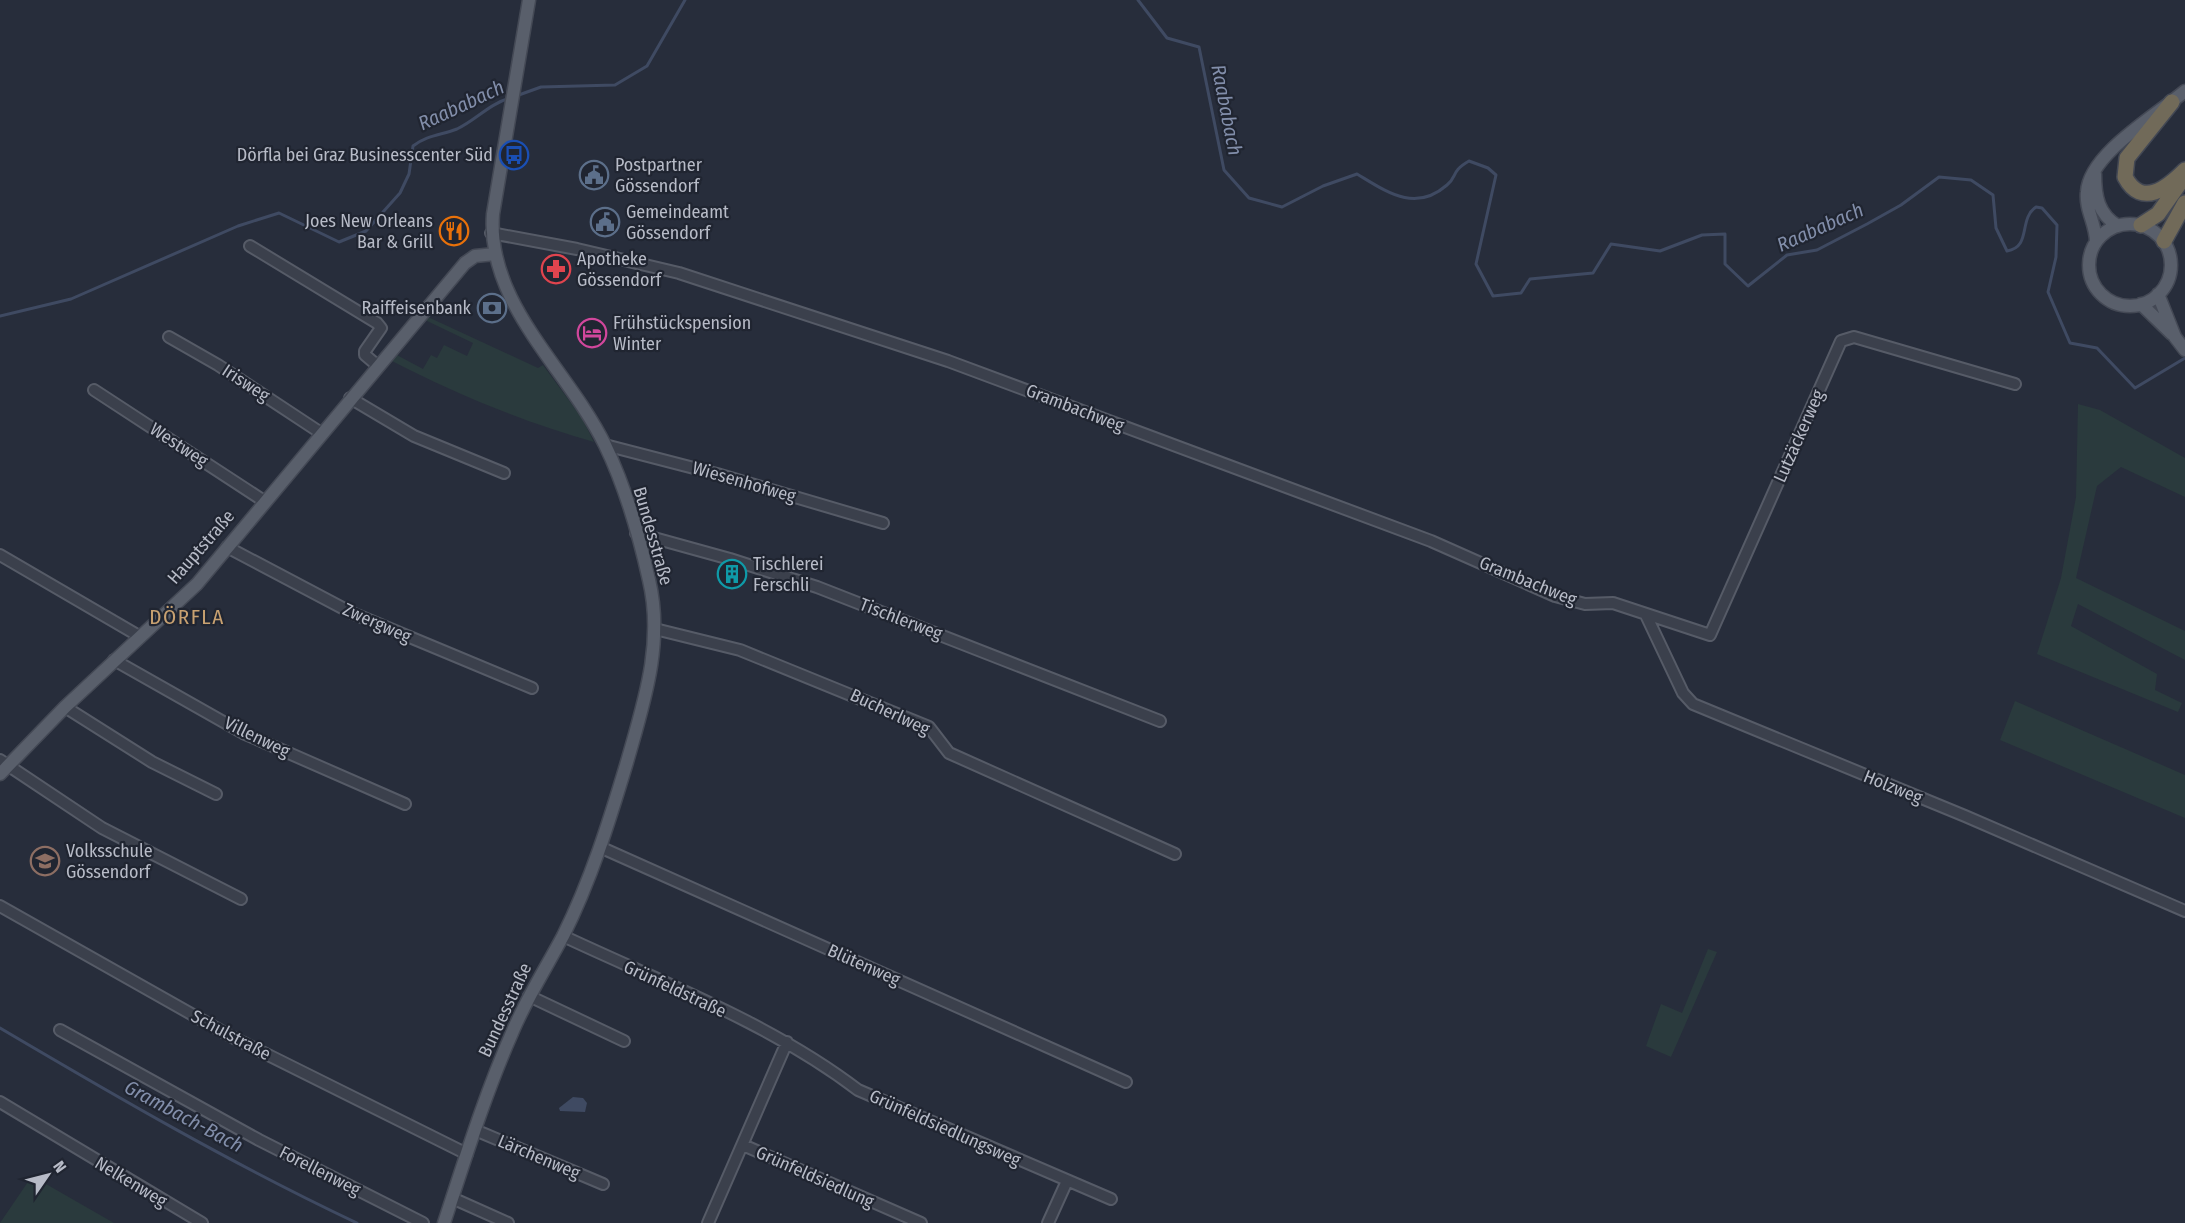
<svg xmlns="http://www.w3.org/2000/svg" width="2185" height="1223" font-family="'Fira Sans Condensed',sans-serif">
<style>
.green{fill:#2a3a3d}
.water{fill:#3f4a62}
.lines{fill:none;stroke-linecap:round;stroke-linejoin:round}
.stream{stroke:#3f4a62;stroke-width:3}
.minor-casing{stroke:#565b67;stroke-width:14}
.major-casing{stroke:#444955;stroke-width:15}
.highway-casing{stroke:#434854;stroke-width:18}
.minor{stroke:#3b404c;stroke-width:10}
.major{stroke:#595f6b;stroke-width:12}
.highway{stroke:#716a59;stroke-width:15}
.labels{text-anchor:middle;stroke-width:4.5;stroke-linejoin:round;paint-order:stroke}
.poi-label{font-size:18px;fill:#b7bbc7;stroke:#202531;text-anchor:start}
.street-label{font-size:18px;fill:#b7bbc7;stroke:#202531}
.water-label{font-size:20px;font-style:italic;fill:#828eaa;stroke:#202531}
.quarter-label{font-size:21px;letter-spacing:1.5px;fill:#c8a171;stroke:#202531}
</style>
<rect width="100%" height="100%" fill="#272d3b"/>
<path class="green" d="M428,317L538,368L543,365L582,418L594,442C523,422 456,394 390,360L395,354L423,369L431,355L437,358L444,345L467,356L473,343L425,320Z
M2078,404L2100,410L2185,458V497L2121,467L2097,486L2076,578L2185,631V660L2078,604L2071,626L2157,674L2155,690L2182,703L2178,712L2037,654L2061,578L2076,497Z
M2015,701L2185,775V818L2000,740Z
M1708,949L1717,952L1671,1057L1646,1046L1661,1004L1682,1013Z
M32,1176L114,1223H0Z"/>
<path class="water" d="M573,1097L583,1098L587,1103L585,1112L560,1111L559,1108Z"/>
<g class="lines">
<path class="stream" d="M1138,0L1167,38L1199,47L1224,170L1249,198L1282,207L1323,186L1357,174C1387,192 1415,213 1447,185C1458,176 1450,172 1469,161L1488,168L1496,175L1476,264L1493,296L1521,293L1530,279L1593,273L1611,244L1660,251L1702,235L1725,234V264L1748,286L1787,255L1817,250L1867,224L1901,205L1939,177L1971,180L1993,195L1996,228L2007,251C2032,247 2018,219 2036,207L2042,208L2057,225L2056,257L2048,292L2070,343L2097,348L2135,388L2185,358
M516,96L541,87L615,85L647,66L685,0
M0,316L71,299L238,226L279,213L339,242L366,231L400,193L409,174L413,146C427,135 442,135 457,129C476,120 489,104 510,98
M0,1028C117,1097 234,1165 357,1223"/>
<g class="minor-casing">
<path id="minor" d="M491,233L577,249L679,273L948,361L1431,541L1555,596L1585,604L1613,603L1710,635L1841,341L1854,337L2015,384
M250,246L377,323L381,328L365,351V355L378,366
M169,337L218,365L321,433
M94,390L264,501
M350,398L414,436L504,473
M605,445L717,474L883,523
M636,533L730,559L817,587L1160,721
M227,547L352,613L532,688
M0,555L139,636
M1646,615L1683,693L1693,704L1965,816L2185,911
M655,629L740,650L929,727L949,753L1175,854
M114,660L243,733L405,804
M65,707L152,762L216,794
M0,760L102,828L241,899
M602,848L1126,1082
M0,906L232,1037L467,1154
M563,936C661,982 772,1024 858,1090L1111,1199
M529,996L624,1041
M60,1030L259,1140L423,1223
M0,1102L202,1223
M475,1130L603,1184
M743,1145L921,1223
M452,1198L508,1223
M708,1223L787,1042
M1048,1223L1067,1181"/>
</g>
<g class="major-casing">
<path id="major" d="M2095,174C2095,196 2098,214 2118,226
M2089 265a41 41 0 1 1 82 0a41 41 0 1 1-82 0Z
M2096,242C2096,224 2085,210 2087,192C2089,154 2158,114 2185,91
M2158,294L2175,337L2185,350
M2141,304L2172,334
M0,774L65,707L197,584L465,263L475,256L495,254
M444,1223C465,1159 485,1094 512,1033C526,999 546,968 563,936C591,880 609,822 627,762C644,702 664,643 649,580C639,535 625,486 605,445C568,369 486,304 493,214L529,0"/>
</g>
<g class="highway-casing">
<path id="highway" d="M2172,102L2127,158L2125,177C2142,209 2168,187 2185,170
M2141,225L2158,214L2182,180
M2164,241L2185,203"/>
</g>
<use href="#minor" class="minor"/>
<use href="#major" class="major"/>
<use href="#highway" class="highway"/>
</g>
<defs>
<g id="bus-ring" transform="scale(1.5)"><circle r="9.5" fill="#202531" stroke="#1a4fb4" stroke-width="1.5"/><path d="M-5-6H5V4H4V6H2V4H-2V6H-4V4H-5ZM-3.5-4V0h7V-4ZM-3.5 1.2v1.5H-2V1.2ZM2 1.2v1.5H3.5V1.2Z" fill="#1a4fb4"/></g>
<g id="civic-ring" transform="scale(1.5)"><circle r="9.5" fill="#202531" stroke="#5c6f8a" stroke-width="1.5"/><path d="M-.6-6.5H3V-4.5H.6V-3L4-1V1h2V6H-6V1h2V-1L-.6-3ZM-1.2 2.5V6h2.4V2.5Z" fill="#5c6f8a"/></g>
<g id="restaurant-ring" transform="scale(1.5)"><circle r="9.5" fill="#202531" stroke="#e8710a" stroke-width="1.5"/><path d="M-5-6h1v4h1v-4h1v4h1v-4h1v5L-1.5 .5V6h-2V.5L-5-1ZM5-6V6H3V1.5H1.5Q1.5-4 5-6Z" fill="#e8710a"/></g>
<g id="pharmacy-ring" transform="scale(1.5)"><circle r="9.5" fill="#202531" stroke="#e0444e" stroke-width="1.5"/><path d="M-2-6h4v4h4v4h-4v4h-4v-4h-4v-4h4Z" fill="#e0444e"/></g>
<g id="bank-ring" transform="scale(1.5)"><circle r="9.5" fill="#202531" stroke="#5c6f8a" stroke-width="1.5"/><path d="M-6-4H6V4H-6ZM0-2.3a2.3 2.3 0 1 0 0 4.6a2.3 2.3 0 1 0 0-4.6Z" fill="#5c6f8a"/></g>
<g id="hotel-ring" transform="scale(1.5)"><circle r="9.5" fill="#202531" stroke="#d1479c" stroke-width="1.5"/><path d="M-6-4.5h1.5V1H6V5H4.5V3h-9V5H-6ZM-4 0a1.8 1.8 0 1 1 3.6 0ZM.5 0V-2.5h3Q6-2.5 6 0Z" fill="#d1479c"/></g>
<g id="building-ring" transform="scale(1.5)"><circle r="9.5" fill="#202531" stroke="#0f9aa8" stroke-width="1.5"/><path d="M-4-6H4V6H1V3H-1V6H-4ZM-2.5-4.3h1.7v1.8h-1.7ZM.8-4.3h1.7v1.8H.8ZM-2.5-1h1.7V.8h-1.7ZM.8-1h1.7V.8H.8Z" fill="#0f9aa8"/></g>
<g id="school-ring" transform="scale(1.5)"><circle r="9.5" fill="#202531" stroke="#8d6e63" stroke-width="1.5"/><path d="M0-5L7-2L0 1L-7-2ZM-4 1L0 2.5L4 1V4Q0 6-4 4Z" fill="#8d6e63"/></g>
</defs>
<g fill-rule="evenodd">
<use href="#bus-ring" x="514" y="155"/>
<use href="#civic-ring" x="594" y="175"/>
<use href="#civic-ring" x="605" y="222"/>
<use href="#restaurant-ring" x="454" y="231"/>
<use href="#pharmacy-ring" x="556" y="269"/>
<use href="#bank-ring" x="492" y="308"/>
<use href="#hotel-ring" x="592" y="333"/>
<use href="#building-ring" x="732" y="574"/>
<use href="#school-ring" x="45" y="861"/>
</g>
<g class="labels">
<g class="poi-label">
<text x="493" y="161" text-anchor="end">Dörfla bei Graz Businesscenter Süd</text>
<text x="615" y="171">Postpartner<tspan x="615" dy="21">Gössendorf</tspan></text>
<text x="626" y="218">Gemeindeamt<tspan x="626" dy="21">Gössendorf</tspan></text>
<text x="433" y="227" text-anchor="end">Joes New Orleans<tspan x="433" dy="21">Bar &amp; Grill</tspan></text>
<text x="577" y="265">Apotheke<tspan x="577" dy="21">Gössendorf</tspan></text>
<text x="471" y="314" text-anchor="end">Raiffeisenbank</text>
<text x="613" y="329">Frühstückspension<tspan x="613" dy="21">Winter</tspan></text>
<text x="753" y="570">Tischlerei<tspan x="753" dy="21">Ferschli</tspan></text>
<text x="66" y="857">Volksschule<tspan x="66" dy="21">Gössendorf</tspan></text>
</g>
<g class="street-label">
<text transform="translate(246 383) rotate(33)" y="6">Irisweg</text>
<text transform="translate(1075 408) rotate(21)" y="6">Grambachweg</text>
<text transform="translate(1799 436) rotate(-66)" y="6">Lutzäckerweg</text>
<text transform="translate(179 445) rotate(33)" y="6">Westweg</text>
<text transform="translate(744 482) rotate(16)" y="6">Wiesenhofweg</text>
<text transform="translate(653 536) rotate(74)" y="6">Bundesstraße</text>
<text transform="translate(201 547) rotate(-49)" y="6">Hauptstraße</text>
<text transform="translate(1528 581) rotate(22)" y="6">Grambachweg</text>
<text transform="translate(901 619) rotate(21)" y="6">Tischlerweg</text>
<text transform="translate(377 623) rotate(24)" y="6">Zwergweg</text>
<text transform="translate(890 712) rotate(25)" y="6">Bucherlweg</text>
<text transform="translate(257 737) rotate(26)" y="6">Villenweg</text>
<text transform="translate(1893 787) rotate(22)" y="6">Holzweg</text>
<text transform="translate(864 965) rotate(24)" y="6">Blütenweg</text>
<text transform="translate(675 989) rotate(25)" y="6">Grünfeldstraße</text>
<text transform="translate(505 1010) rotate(-65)" y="6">Bundesstraße</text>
<text transform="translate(231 1035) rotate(28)" y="6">Schulstraße</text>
<text transform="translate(945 1128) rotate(24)" y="6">Grünfeldsiedlungsweg</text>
<text transform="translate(539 1157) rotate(23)" y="6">Lärchenweg</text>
<text transform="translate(320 1171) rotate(27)" y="6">Forellenweg</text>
<text transform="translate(815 1177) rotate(24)" y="6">Grünfeldsiedlung</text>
<text transform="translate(131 1182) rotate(31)" y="6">Nelkenweg</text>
</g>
<g class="water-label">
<text transform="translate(461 105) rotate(-25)" y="7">Raababach</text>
<text transform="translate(1227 110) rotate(79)" y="7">Raababach</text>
<text transform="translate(1820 227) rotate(-24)" y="7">Raababach</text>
<text transform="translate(184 1116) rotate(28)" y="7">Grambach-Bach</text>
</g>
<g class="quarter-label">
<text x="187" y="624">DÖRFLA</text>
</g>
</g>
<g transform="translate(48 1175) rotate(55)" stroke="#202531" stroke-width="4.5" paint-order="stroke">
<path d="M0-4.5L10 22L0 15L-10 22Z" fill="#b7bbc7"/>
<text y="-9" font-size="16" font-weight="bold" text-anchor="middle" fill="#b7bbc7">N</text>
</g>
</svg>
